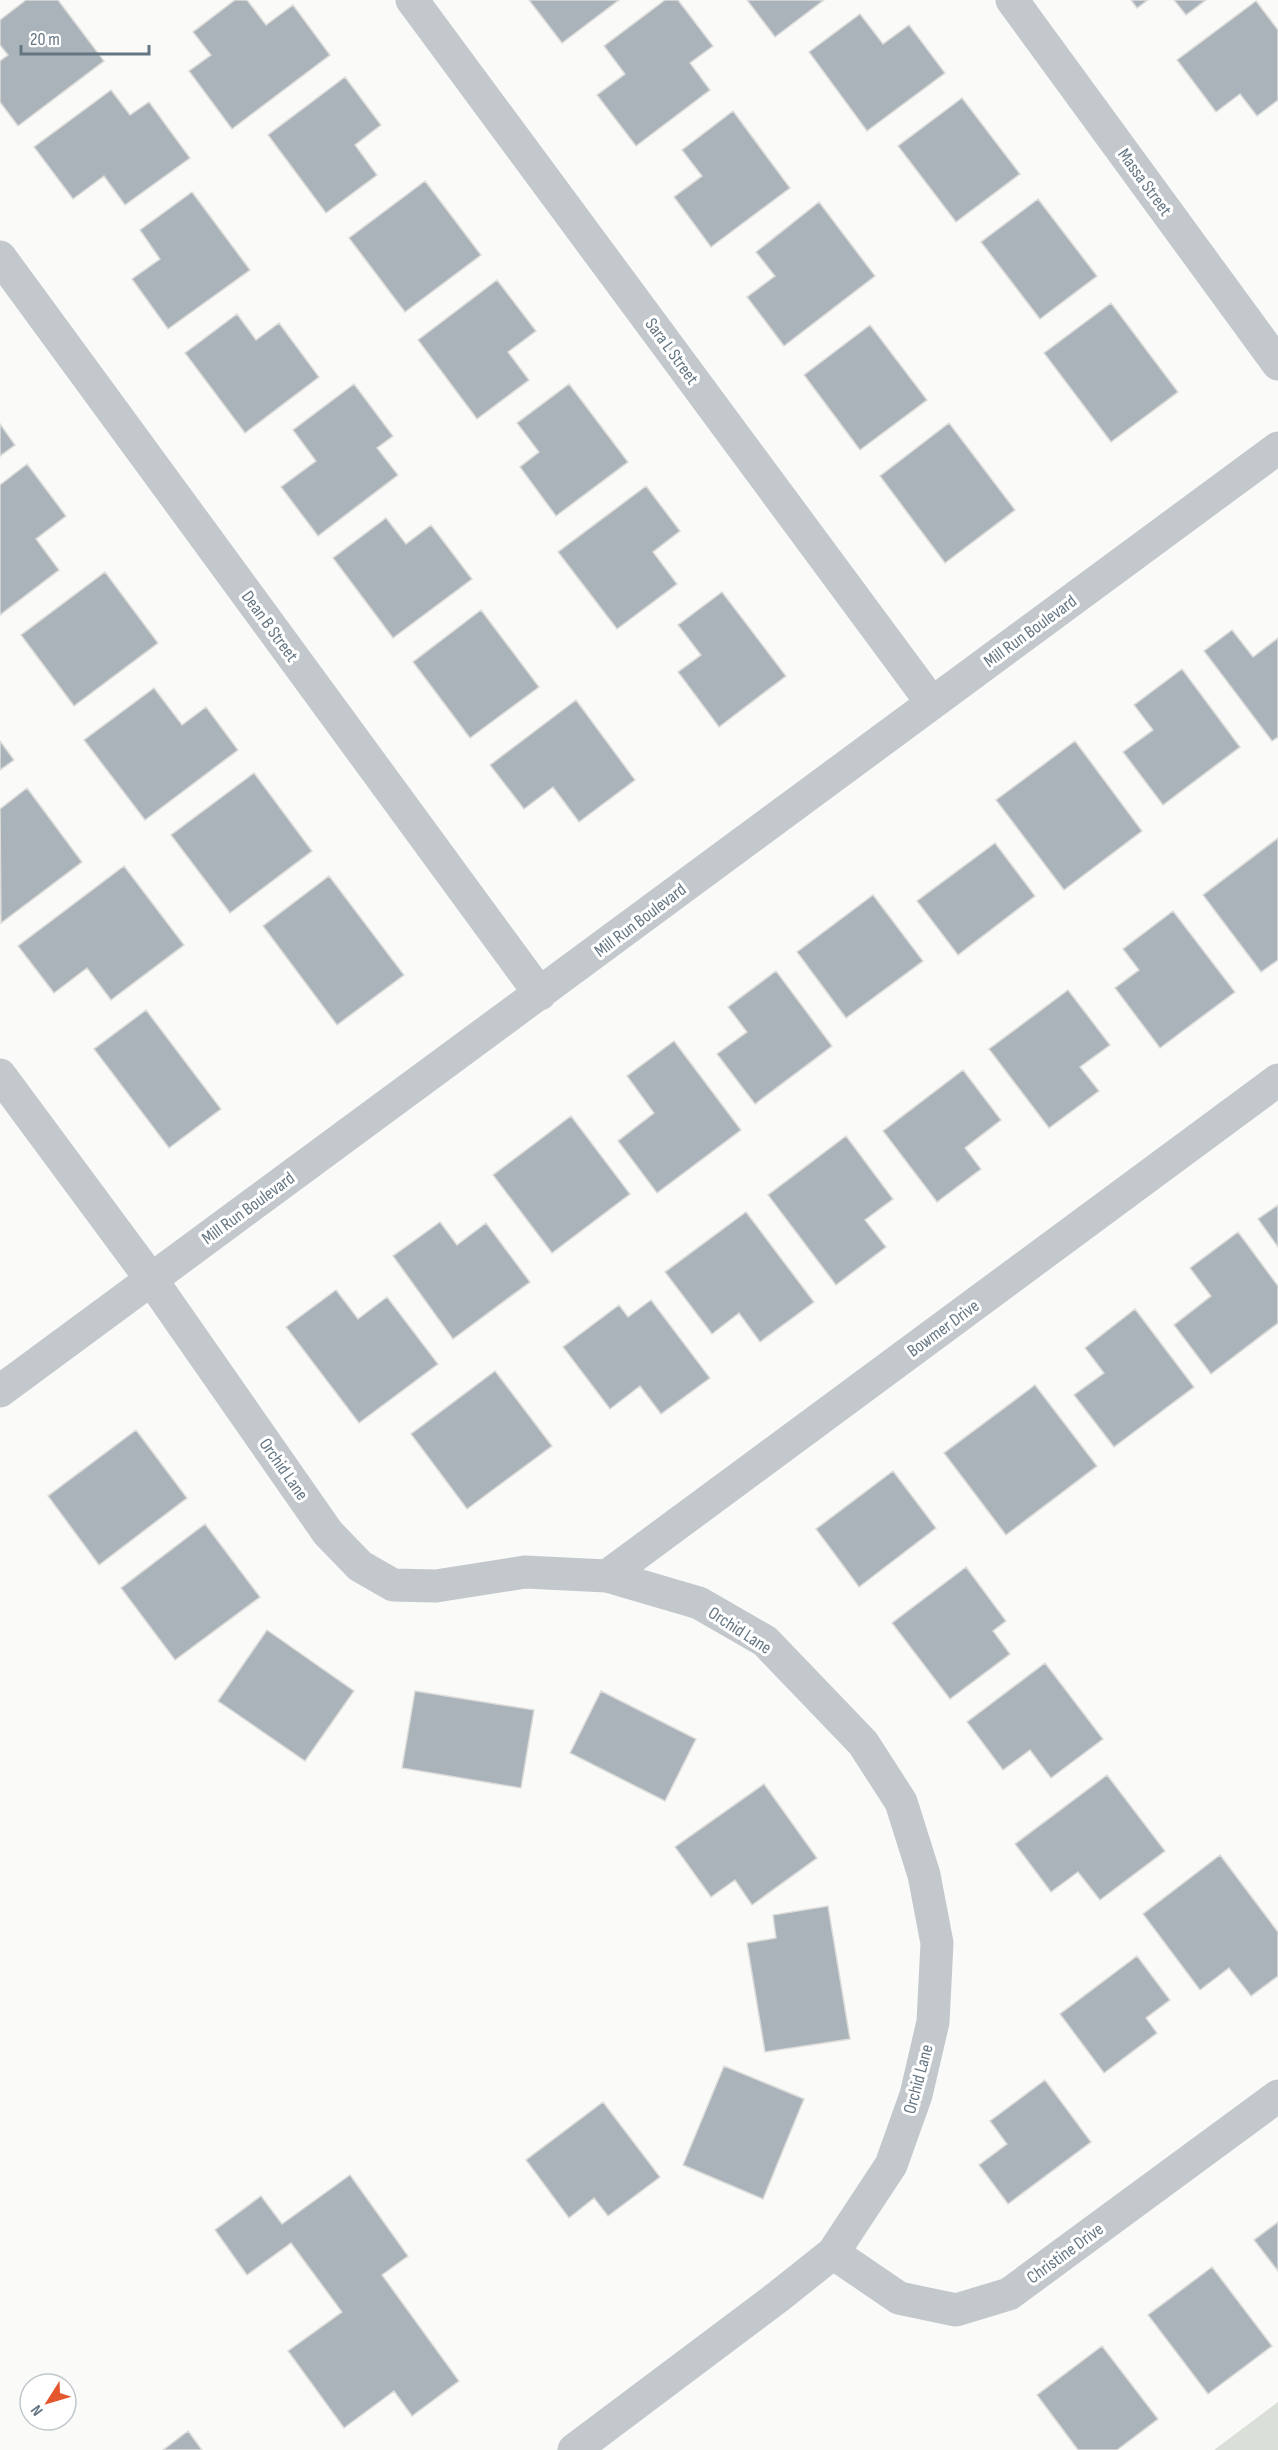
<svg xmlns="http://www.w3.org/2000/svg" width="1278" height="2450" font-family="'Sofia Sans Condensed',sans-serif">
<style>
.green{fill:#dadfd7}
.building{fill:#aab3b9;stroke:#dcdcda;stroke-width:1.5}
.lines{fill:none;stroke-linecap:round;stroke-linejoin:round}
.street{stroke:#c3c8cc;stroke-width:33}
.labels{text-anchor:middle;stroke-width:6;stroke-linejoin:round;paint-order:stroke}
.street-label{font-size:18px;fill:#657683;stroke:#fff}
</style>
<rect width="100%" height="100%" fill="#fafaf8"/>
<path class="green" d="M1278,2402V2450H1214Z"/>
<path class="building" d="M26,0H58L104,61L18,126L0,102V61L8,55L0,45V20Z
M235,0H247L266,25L293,5L330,55L232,129L189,71L211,55L193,32Z
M529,0H619L562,43Z
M665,0H678L713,46L690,63L710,90L636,146L597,95L625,74L604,46Z
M747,0H824L775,37Z
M1131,0H1148L1137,8Z
M1174,0H1206L1186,15Z
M1256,1L1278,30V100L1257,116L1240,94L1216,112L1177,60Z
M860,14L883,44L909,25L945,73L867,131L809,52Z
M345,77L381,125L355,145L377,175L326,213L268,135Z
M111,90L130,115L149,102L190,158L125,205L104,176L73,199L34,147Z
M962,98L1020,174L956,222L898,146Z
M733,111L790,188L711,247L674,197L702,176L682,150Z
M425,181L481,255L405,312L349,238Z
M192,192L250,270L168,329L132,279L160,259L140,230Z
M1038,199L1097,276L1040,319L981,242Z
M819,202L875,276L784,346L747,297L775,276L756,252Z
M497,280L536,331L508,352L529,380L477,419L418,340Z
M1111,303L1178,392L1111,442L1044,353Z
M237,314L256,340L279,323L319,377L245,433L185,353Z
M870,325L927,400L860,450L804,375Z
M354,384L393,436L377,448L398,475L318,536L281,487L316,461L293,430Z
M569,384L628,462L556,516L520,467L539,452L517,423Z
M949,423L1015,510L945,563L880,476Z
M0,424L15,445L0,456Z
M27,464L66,516L36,539L59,570L0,615V485Z
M646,486L680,531L653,552L677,584L617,629L558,552Z
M386,518L406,544L431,525L472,579L393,638L333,558Z
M105,572L158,643L74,706L21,635Z
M722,592L786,676L719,727L678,672L701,655L678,625Z
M481,610L539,687L470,738L413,662Z
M1232,630L1253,657L1278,638V737L1272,741L1204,651Z
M1182,669L1240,747L1163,805L1123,752L1153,730L1134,705Z
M154,688L182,725L206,707L238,750L145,820L84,740Z
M576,700L635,780L579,822L553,787L524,809L490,765Z
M0,741L14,760L0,770Z
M1075,741L1142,831L1064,890L996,800Z
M254,773L312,851L230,913L171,835Z
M27,788L82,862L1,923L0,809Z
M1278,838V960L1261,972L1203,895Z
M995,843L1035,896L958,955L917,901Z
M124,866L184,945L111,1000L87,968L54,993L18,946Z
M329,876L404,975L337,1025L263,926Z
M873,895L923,961L846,1018L797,952Z
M1173,911L1235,992L1160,1048L1115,988L1139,970L1123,949Z
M776,971L832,1046L755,1104L717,1054L747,1032L728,1007Z
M1068,990L1110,1045L1080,1067L1099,1091L1049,1128L989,1049Z
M146,1010L221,1109L169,1148L94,1049Z
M674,1041L741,1130L657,1193L618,1141L654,1113L627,1076Z
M963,1070L1001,1120L965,1148L981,1169L937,1202L883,1131Z
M571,1116L630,1194L552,1253L493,1175Z
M846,1136L893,1199L865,1220L886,1247L836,1285L768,1195Z
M1278,1205V1247L1258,1219Z
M746,1212L814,1302L760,1342L739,1313L712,1334L665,1272Z
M440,1222L457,1245L486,1223L530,1282L453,1339L393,1256Z
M1238,1232L1278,1286V1323L1211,1374L1174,1325L1211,1296L1190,1268Z
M336,1290L358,1319L387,1297L438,1364L359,1423L286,1327Z
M651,1300L710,1378L661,1414L640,1386L610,1409L563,1347L619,1305L628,1317Z
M1135,1309L1194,1387L1114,1447L1074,1395L1104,1373L1085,1348Z
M495,1371L552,1446L467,1509L411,1434Z
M1035,1385L1097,1466L1006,1535L944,1453Z
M136,1430L187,1498L99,1565L48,1496Z
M893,1471L936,1528L859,1587L816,1529Z
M205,1524L260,1597L175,1660L121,1588Z
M966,1567L1006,1621L993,1631L1010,1654L950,1699L892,1623Z
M267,1630L354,1691L305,1761L218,1701Z
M1045,1663L1103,1739L1051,1778L1030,1750L1003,1770L967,1722Z
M415,1691L534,1710L521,1788L402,1768Z
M601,1691L696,1739L665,1801L570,1753Z
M1107,1775L1165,1851L1100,1900L1078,1872L1051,1892L1015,1844Z
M764,1784L817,1858L752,1905L735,1880L711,1897L675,1847Z
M1220,1855L1278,1932V1976L1251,1996L1229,1968L1200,1990L1143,1914Z
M828,1906L850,2039L765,2052L747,1943L776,1938L773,1915Z
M1137,1956L1170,2000L1146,2018L1157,2033L1104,2073L1060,2014Z
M724,2066L804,2099L763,2199L683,2165Z
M1045,2080L1091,2142L1008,2204L979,2165L1007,2144L990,2121Z
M603,2102L660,2177L608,2216L594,2198L569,2218L526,2160Z
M350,2175L408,2256L382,2275L459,2381L412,2416L394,2391L344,2428L288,2351L342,2312L291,2243L247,2275L215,2230L261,2196L282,2224Z
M1278,2222V2271L1254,2240Z
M1212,2267L1272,2346L1208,2394L1148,2315Z
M1102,2346L1158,2419L1117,2450H1078L1037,2395Z
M188,2431L202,2450H163Z"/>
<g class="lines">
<path class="street" d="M412,0L932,703
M1012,0L1278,364
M0,257L540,994
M0,1075L151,1279L328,1533L360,1566L393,1585L436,1586L525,1572L607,1576L699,1603L765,1641L863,1743L901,1802L924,1875L937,1943L933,2022L916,2095L891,2165L833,2253L779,2296L574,2450
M0,1391L1278,448
M607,1576L1278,1080
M833,2253L899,2298L956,2310L1009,2294L1278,2096"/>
</g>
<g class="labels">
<g class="street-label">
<text transform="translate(1145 182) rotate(54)" y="6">Massa Street</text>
<text transform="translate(672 351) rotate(54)" y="6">Sara L Street</text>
<text transform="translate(270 626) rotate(54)" y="6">Dean B Street</text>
<text transform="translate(1030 631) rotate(-36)" y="6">Mill Run Boulevard</text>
<text transform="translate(640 920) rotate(-37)" y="6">Mill Run Boulevard</text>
<text transform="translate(248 1208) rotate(-36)" y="6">Mill Run Boulevard</text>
<text transform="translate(943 1328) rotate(-36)" y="6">Bowmer Drive</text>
<text transform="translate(284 1469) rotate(55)" y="6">Orchid Lane</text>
<text transform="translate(740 1630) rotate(33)" y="6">Orchid Lane</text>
<text transform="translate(918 2079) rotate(-75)" y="6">Orchid Lane</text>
<text transform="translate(1065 2253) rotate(-36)" y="6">Christine Drive</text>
</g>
</g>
<g transform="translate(48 2402) rotate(233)"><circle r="28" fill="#ffffff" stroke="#c1c8cd" stroke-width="1.5"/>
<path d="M0-4.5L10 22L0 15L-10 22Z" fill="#e4572e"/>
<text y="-9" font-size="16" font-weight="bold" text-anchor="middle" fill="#657683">N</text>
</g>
<path d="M21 45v9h128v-9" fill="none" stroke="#657683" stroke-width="3"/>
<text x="30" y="45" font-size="18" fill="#657683" stroke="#ffffff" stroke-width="4.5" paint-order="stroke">20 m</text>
</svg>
